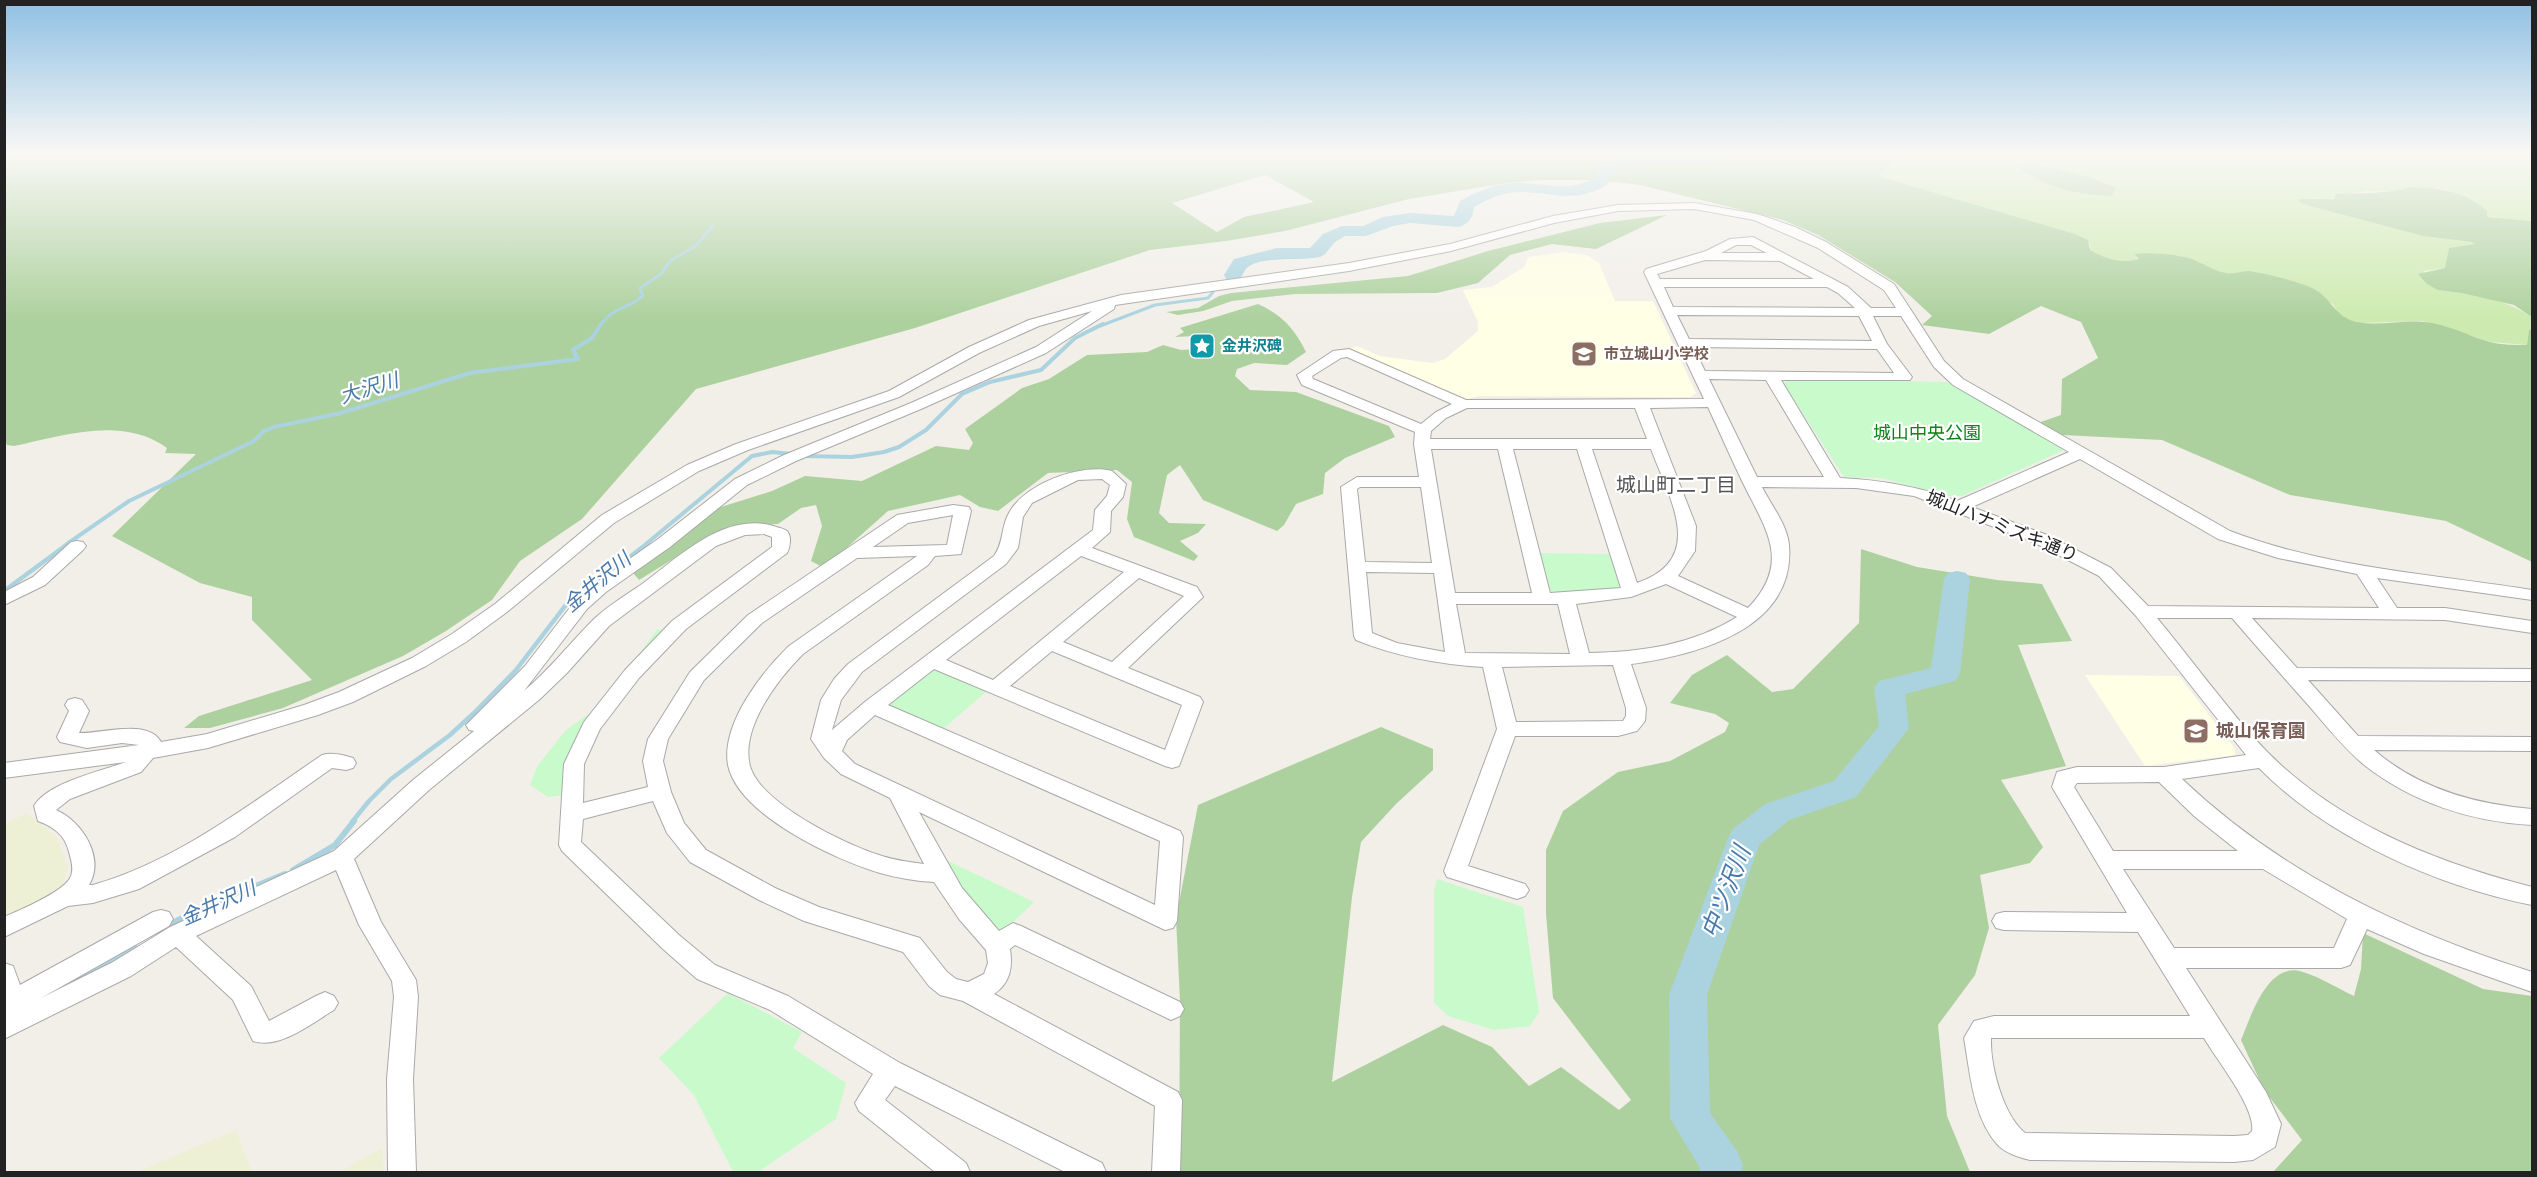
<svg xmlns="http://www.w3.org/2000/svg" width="2537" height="1177" font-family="'Varela Round','Noto Sans JP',sans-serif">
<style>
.education{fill:#ffffe5}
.farmland{fill:#eef0d5}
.grass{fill:#cdebb0}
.forest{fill:#add19e;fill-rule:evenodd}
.park{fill:#c8facc}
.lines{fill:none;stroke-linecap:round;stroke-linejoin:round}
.stream-far3{stroke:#aad3df;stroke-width:3}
.stream-far2{stroke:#aad3df;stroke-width:4}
.stream-far1{stroke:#aad3df;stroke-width:4.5}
.stream{stroke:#aad3df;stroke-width:6}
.river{fill:#aad3df;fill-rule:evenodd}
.minor-casing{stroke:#a9a9a9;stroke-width:2}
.minor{fill:#fff;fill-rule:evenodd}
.labels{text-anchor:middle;stroke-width:4.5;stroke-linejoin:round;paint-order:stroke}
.far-culture-label{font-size:15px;font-weight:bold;fill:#0d838f;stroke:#fff;text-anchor:start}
.far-education-label{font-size:15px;font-weight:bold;fill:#785e54;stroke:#fff;text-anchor:start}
.park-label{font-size:18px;fill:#0c8416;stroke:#fff}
.street-label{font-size:18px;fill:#222;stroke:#fff}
.education-label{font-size:18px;font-weight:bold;fill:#785e54;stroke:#fff;text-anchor:start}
.water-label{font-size:20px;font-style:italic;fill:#4a7aab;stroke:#fff}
.neighbourhood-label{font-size:20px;fill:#555;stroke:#fff}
.near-water-label{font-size:24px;font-style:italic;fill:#4a7aab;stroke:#fff}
</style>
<rect width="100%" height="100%" fill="#f2efe9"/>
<path class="education" d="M1564,252L1587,255L1599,263L1615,301H1653L1696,393L1691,397L1480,396L1467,399L1349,349L1357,346L1380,356L1432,363L1445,359L1478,331V322L1463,290L1492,287L1524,267L1528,257Z
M2085,675L2179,676L2235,749V755L2145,766Z"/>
<path class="farmland" d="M27,813L56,836L68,867L63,888L5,924V824Z
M236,1130L252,1172H136Z
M382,1148L384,1172H339Z"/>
<path class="grass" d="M1902,154H2532V221L2487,217L2477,202L2445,189L2411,187L2394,192L2367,191L2322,200L2313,198L2310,206L2423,236L2472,242L2476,244L2445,268L2423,271L2438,290C2471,293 2504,299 2532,317V329L2529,330L2527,345L2491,342L2423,321L2360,323L2347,319L2338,312L2333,304L2217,272L2193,260L2180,256L2134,255L2139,259C2120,264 2107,259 2090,250V244L2075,234L1877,176Z"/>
<path class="forest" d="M4,154H1902L1878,176L2075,234L2088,240L2090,250C2107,259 2120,264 2139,259L2134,254C2151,252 2175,254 2192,259C2204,264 2214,271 2226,273C2233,275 2240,271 2248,271C2261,272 2303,283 2314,289C2328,296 2335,313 2348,319C2369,329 2403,319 2425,322C2448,324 2468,336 2490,342C2502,345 2515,345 2527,345L2529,330L2532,329V562L2446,521L2290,495L2162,440L2043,434L2032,425L2061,415L2062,379L2098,358L2081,322L2041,306L1989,334L1922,325L1932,316L1895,282L1818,235L1783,220L1640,185L1598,180H1541L1507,183L1409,199L1285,231L1226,241L1150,250L915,328L696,389L582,519L520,561L492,600L446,631L403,656L283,708L210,728H184L199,716L312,680L252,620V597L200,583L112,536L196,454L165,453L167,448C123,415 61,436 14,446L7,445L5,441ZM1265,175L1314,202L1244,217L1217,232L1172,203Z
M2035,164L2092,178L2116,188L2112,196C2078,195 2043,188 2016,165Z
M2411,187C2439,188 2466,191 2487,211V217L2532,221V317L2514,305L2462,293L2438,290L2427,284L2418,274L2445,268L2449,248L2475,244L2472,242L2423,236L2310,206L2299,202L2298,199H2334L2336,194C2360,193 2389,194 2411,187Z
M1667,215L1596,249L1552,244L1510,255L1478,283L1437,293L1295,294L1232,301L1203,311L1178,315L1166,312L1198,308L1219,296L1231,293L1408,276L1488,251L1600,223Z
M1258,304C1281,314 1295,329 1306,352L1287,365L1254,363L1237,369L1235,376L1250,390L1296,392L1389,426L1395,437L1345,458L1325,473L1323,494L1296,504L1284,525L1277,531L1203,500L1180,465L1167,475L1159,513L1169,523L1206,524L1198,533L1180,541L1198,556L1194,561L1134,537L1127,519L1132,482L1117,470L1048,473L998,511L980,507L960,495L888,511L824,568L811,561L822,526L816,505L801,508L778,524L756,525L717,532L639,580L629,568L679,529L721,507L772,491L805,476L862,481L936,446L969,450L973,443L965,429L1022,388L1049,379L1087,355L1147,352L1163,345L1181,350L1197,349L1202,341L1195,336L1175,337L1184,332L1180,328Z
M1861,549L1917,567L1997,580L2042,584L2072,641L2018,645L2066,766L2001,780L2043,847L2030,863L1980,875L1989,928L1975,975L1938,1025L1947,1116L1970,1172H1179L1180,1001L1176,918L1198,805L1381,727L1433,749V770L1396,804L1361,842L1352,897L1332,1082L1443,1025L1492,1047L1529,1086L1561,1067L1619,1110L1631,1100L1553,998L1546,914V850L1563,811L1618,772L1670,761L1725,732L1729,723L1715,714L1670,703L1692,675L1727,655L1772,692L1793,689L1859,623Z
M2363,933L2483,989L2532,996V1172H2273L2302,1140L2264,1090L2241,1040C2251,1016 2268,960 2303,972C2320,977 2337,988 2354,996L2361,969Z"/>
<path class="park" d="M1793,379L1947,382L2063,448L2062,451L1962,496H1947L1882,478L1844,477L1783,383Z
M1539,553L1612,554L1621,583L1616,589L1555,593L1547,589Z
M657,629L666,631L637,660L564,795L548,797L530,785L538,765L566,730L590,713L638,656Z
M930,669H941L988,690L941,731L889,708L888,702Z
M944,859L1034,902L1001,934L960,890Z
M1437,879L1523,907L1539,1012L1530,1026L1494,1030L1448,1016L1434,1003V892Z
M728,993L802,1032L793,1048L846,1083L836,1119L758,1172H733L694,1095L659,1058Z"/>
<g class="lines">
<path class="stream-far3" d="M600,326C615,305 625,311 643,296L640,288L661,274L670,261L696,246L713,225
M1100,326L1155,305L1208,298L1213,292"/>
<path class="stream-far2" d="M803,456L852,457L884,452L899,447L926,430L962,394L990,382L1041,370L1075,338L1103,324
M67,544L129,501L254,441L264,431L274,427L341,413L470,373L578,359L573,350L592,338L601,324
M646,544L752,456L772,452L792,454"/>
<path class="stream-far1" d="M4,591L69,543
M352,822L369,801L391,779L450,735L474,713L516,670L565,606L648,543"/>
<path class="stream" d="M293,870L335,845L354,821
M164,928L195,911L285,874
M73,980L134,946"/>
<path class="river" d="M1625,154H1720V156L1712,161L1625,164L1616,167L1618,170L1610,176L1608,184C1572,207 1546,188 1509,193C1496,195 1485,201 1474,207C1473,218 1469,224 1458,227L1410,223L1393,226L1366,236H1345L1335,242L1325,254L1320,257C1302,261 1262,256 1248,267C1245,269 1242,276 1240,279H1226L1224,275L1234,259L1277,248H1310L1323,234L1342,226H1363L1383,217L1410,213L1454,216L1460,201C1476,192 1494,184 1512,183C1540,181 1568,194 1594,178L1596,171L1601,168L1599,166C1605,157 1615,157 1625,154Z
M1957,571L1966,573L1970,579L1960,674L1955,681L1905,694L1909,728L1856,797L1789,820L1759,845L1707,995L1710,1113L1737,1151L1743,1165L1741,1172H1699L1700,1168L1670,1118L1669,995L1728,838L1733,829L1765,804L1834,781L1879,726L1874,688L1879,681L1931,668L1944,579L1948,573Z"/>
<g class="minor-casing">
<path id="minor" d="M1694,203L1757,214L1795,227L1826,242L1894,284L1944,361L1963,379L2230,531C2326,568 2432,574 2532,590V600L2377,578L2397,608H2445L2532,621V633L2445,620L2252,618L2297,668L2532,669V681L2308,680L2358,736L2532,737V751L2374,750C2419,789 2475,804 2532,809V825C2471,822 2411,802 2363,764C2343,747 2327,727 2310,707C2284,678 2258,648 2232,618H2157C2190,658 2221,700 2255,739C2327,819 2430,861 2532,887V905C2437,886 2328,838 2259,768L2182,779C2281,873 2403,931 2532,972V992L2424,954L2367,929L2350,965L2341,968H2186L2266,1092L2281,1124L2275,1147L2253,1160L2234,1162L2030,1160C2018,1157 2005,1153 1997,1144C1973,1117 1970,1072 1964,1038L1974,1021L1994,1016H2190L2138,932L2004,930L1996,928L1992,921L1996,914L2004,912L2127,913L2052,787L2057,772L2077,767H2164L2246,755L2136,616L2099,576L2035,543L1914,496L1856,488L1762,487C1771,505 1787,524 1789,545C1796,629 1697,655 1631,664L1646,708L1645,721L1637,731L1618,736H1515L1468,866L1525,884L1529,890L1525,896L1517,899L1447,877L1444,871L1497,729L1483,667C1438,664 1398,657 1356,640L1354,636L1341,487L1357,477H1419L1414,444L1415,432L1302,385L1297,375L1333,351L1349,349L1466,400L1704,399L1644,272L1646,269L1706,251L1730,239L1753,237L1848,287L1871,308H1896L1884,290L1818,248L1754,220L1694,209L1618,211L1554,223L1451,251L1349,271L1115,305L1114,309L1046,353L921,409L796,461L747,485L670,547L606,592L587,609L524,691C550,669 570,643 594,619C608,606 626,595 642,584C678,558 721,514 770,525C775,527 783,528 787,531C792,536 790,548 787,553L686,629L639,678L600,729L584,764L583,803L648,787L643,761L648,739L690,672L748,615L897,515L953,505L969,507L971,511L961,554L935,556L928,565L803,654C778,679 740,728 750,766C760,803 844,844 879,855C893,860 909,862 924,864L890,798L841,774L824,758L811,739L821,700L834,679L848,664L994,556C1003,544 1001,531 1007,517C1020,485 1080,463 1112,471L1126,484L1123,497L1111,511L1110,532L1092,548L1197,587L1203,597L1128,668L1200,697L1203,702L1179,766L1172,768L1165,766L934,669L888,705L1180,831L1183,837L1177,921L1173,928L1165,930L919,812L962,888L999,931L1013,923L1021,926L1180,1002L1184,1009L1180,1016L1171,1020L1015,945L1010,949C1013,968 1010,983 994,994L1178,1092L1182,1100L1180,1172H1152L1155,1106L963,1001L940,995L929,986L903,952L804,921L759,900L690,862L667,833L653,801L583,819L581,842L679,935L715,965L788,996L900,1063L1102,1163L1106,1172H1065L895,1086L885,1100L966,1163L970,1172H935L859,1111L855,1103L873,1074L770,1010L697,979L663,949L562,851L559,845L564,764L584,722L625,670L672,621L772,547V537L764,534L745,535L716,546L609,626L567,673L540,699L429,790L354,859L381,922L416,980L418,997L413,1079L416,1172H388L387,1079L394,997L392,981L359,925L336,870L196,936L251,986L269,1021L316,996L325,992L334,996L338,1003L334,1010C312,1023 279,1050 253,1041L233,1000L176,947L131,976L4,1039V963L13,966L20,985L153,912L161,910L169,912L173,919L169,926L41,998L113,962L170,927L334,851L413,780L474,731L469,730L466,725L525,666L575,601L594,584L658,539L735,479L784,455L911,403L1036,347L1092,311L1039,326L979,353L899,397L748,450L699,471L614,523L507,612L466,642L426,666L353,702L318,715L208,748L153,758L141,772L70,799L56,810C83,822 105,858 89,885H93C177,861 250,804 322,755C332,752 343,755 353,758L356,763L353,768L346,770L332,768L235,837L139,889L93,903L68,906L4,937V917C20,910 66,891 71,876C74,868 71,859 69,852C65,835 54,827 38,821L34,806C47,783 101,771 126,762L4,778V763L139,745L122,743L87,748L60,742L57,737L69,711L65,705L68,700L75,698L82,700L89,711L79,733C101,734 148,718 161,742L207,734L304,705L339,692L412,658L452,634L495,604L602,515L687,465L736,444L889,391L969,347L1029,320L1121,295L1349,263L1450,244L1553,216L1618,205ZM1736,245H1751L1767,253H1721ZM1705,260L1780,261L1814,279H1660L1657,274ZM1664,287H1827L1838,293L1855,308L1673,307ZM1677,315L1859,316L1872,341L1689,339ZM1873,316H1901L1934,367L1953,385L2069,452L1957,501C1918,486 1881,480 1840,478L1781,380H1910L1912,377L1887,344ZM1693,347L1877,349L1894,373L1705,371ZM1347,357L1452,404L1436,412L1421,424L1313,379L1312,376L1341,358ZM1709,379L1766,380L1824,477H1757ZM1708,407C1720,433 1731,458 1743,483C1766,530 1792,562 1748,608L1678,576L1695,551L1696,526L1650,408ZM1467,408H1635L1647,439H1430L1431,431L1446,418ZM1431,449H1498L1532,593H1455ZM1513,449H1577L1621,588L1550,593ZM1592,449H1651C1669,498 1708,559 1637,583ZM2080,459L2218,539L2278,558L2357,574L2379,608L2148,606L2111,568L2047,535L1972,507ZM1102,479L1110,485L1107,496L1095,510L1093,530L866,701L832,730L841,700L862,672L1006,564L1018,548L1023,517L1032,503L1078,480ZM1360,487H1421L1432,563L1365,562L1357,489ZM953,515L947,545L873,547L908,523ZM917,556L789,646C762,672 721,724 728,765C738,815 836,860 880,873C898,878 916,881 934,882L959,919L986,950L988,963L984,974L968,982L956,979L947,972L920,938L819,907L775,888L706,850L684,823L671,792L663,761L668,739L704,680L762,623L857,558ZM1081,556L1124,572L993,680L946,660ZM1366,572L1434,573L1445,652L1397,643L1372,633ZM1139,578L1184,596L1112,662L1063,642ZM1666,584L1737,617C1692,645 1641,652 1589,653L1576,604L1631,597ZM1456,604H1558L1570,654L1465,653ZM1052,651L1182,705L1165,750L1010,686ZM1613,665L1626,708V716L1623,721L1516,722L1502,667ZM875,715L1160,841L1155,905L855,764L842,751L847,740ZM2159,782L2194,816L2238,851H2113L2074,787L2077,783ZM2123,869H2263L2347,919L2334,948H2174ZM1991,1038H2204C2216,1059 2256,1108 2252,1131L2248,1135L2234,1136L2025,1133C2003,1115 1990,1066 1991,1038Z
M77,541L83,542L86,546L83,550L45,585L4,605V592L33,577L71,542Z"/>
</g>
<use href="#minor" class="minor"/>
</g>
<linearGradient id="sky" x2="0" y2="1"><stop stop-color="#8fc0e4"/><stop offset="0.48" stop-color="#f9f8f5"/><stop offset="1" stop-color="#f9f8f5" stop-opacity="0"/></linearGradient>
<rect width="2537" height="319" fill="url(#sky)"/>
<defs>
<g id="sight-square" transform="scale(1.35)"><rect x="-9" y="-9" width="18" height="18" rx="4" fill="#0f9aa8" stroke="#fff"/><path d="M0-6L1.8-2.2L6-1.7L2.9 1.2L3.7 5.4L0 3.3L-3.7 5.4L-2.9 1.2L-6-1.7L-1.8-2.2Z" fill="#fff"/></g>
<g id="school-square" transform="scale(1.35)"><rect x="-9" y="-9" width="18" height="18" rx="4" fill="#8d6e63" stroke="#fff"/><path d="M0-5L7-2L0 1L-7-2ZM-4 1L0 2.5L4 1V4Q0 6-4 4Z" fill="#fff"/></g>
</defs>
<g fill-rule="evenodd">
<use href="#sight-square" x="1202" y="346"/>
<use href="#school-square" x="1584" y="354"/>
<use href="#school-square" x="2196" y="731"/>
</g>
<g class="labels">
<g class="far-culture-label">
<text x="1222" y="351">金井沢碑</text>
</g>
<g class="far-education-label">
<text x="1604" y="359">市立城山小学校</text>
</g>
<g class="park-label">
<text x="1927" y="439">城山中央公園</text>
</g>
<g class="street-label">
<text transform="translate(2002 526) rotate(22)" y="6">城山ハナミズキ通り</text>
</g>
<g class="education-label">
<text x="2216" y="737">城山保育園</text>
</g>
<g class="water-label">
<text transform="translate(369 388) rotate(-17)" y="7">大沢川</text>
<text transform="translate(597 582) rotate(-40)" y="7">金井沢川</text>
<text transform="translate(218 903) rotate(-24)" y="7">金井沢川</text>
</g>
<g class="neighbourhood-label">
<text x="1676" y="492">城山町二丁目</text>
</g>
<g class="near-water-label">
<text transform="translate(1726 892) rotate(-69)" y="8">中ツ沢川</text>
</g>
</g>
<rect width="2537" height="1177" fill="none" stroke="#222222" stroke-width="12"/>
</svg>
